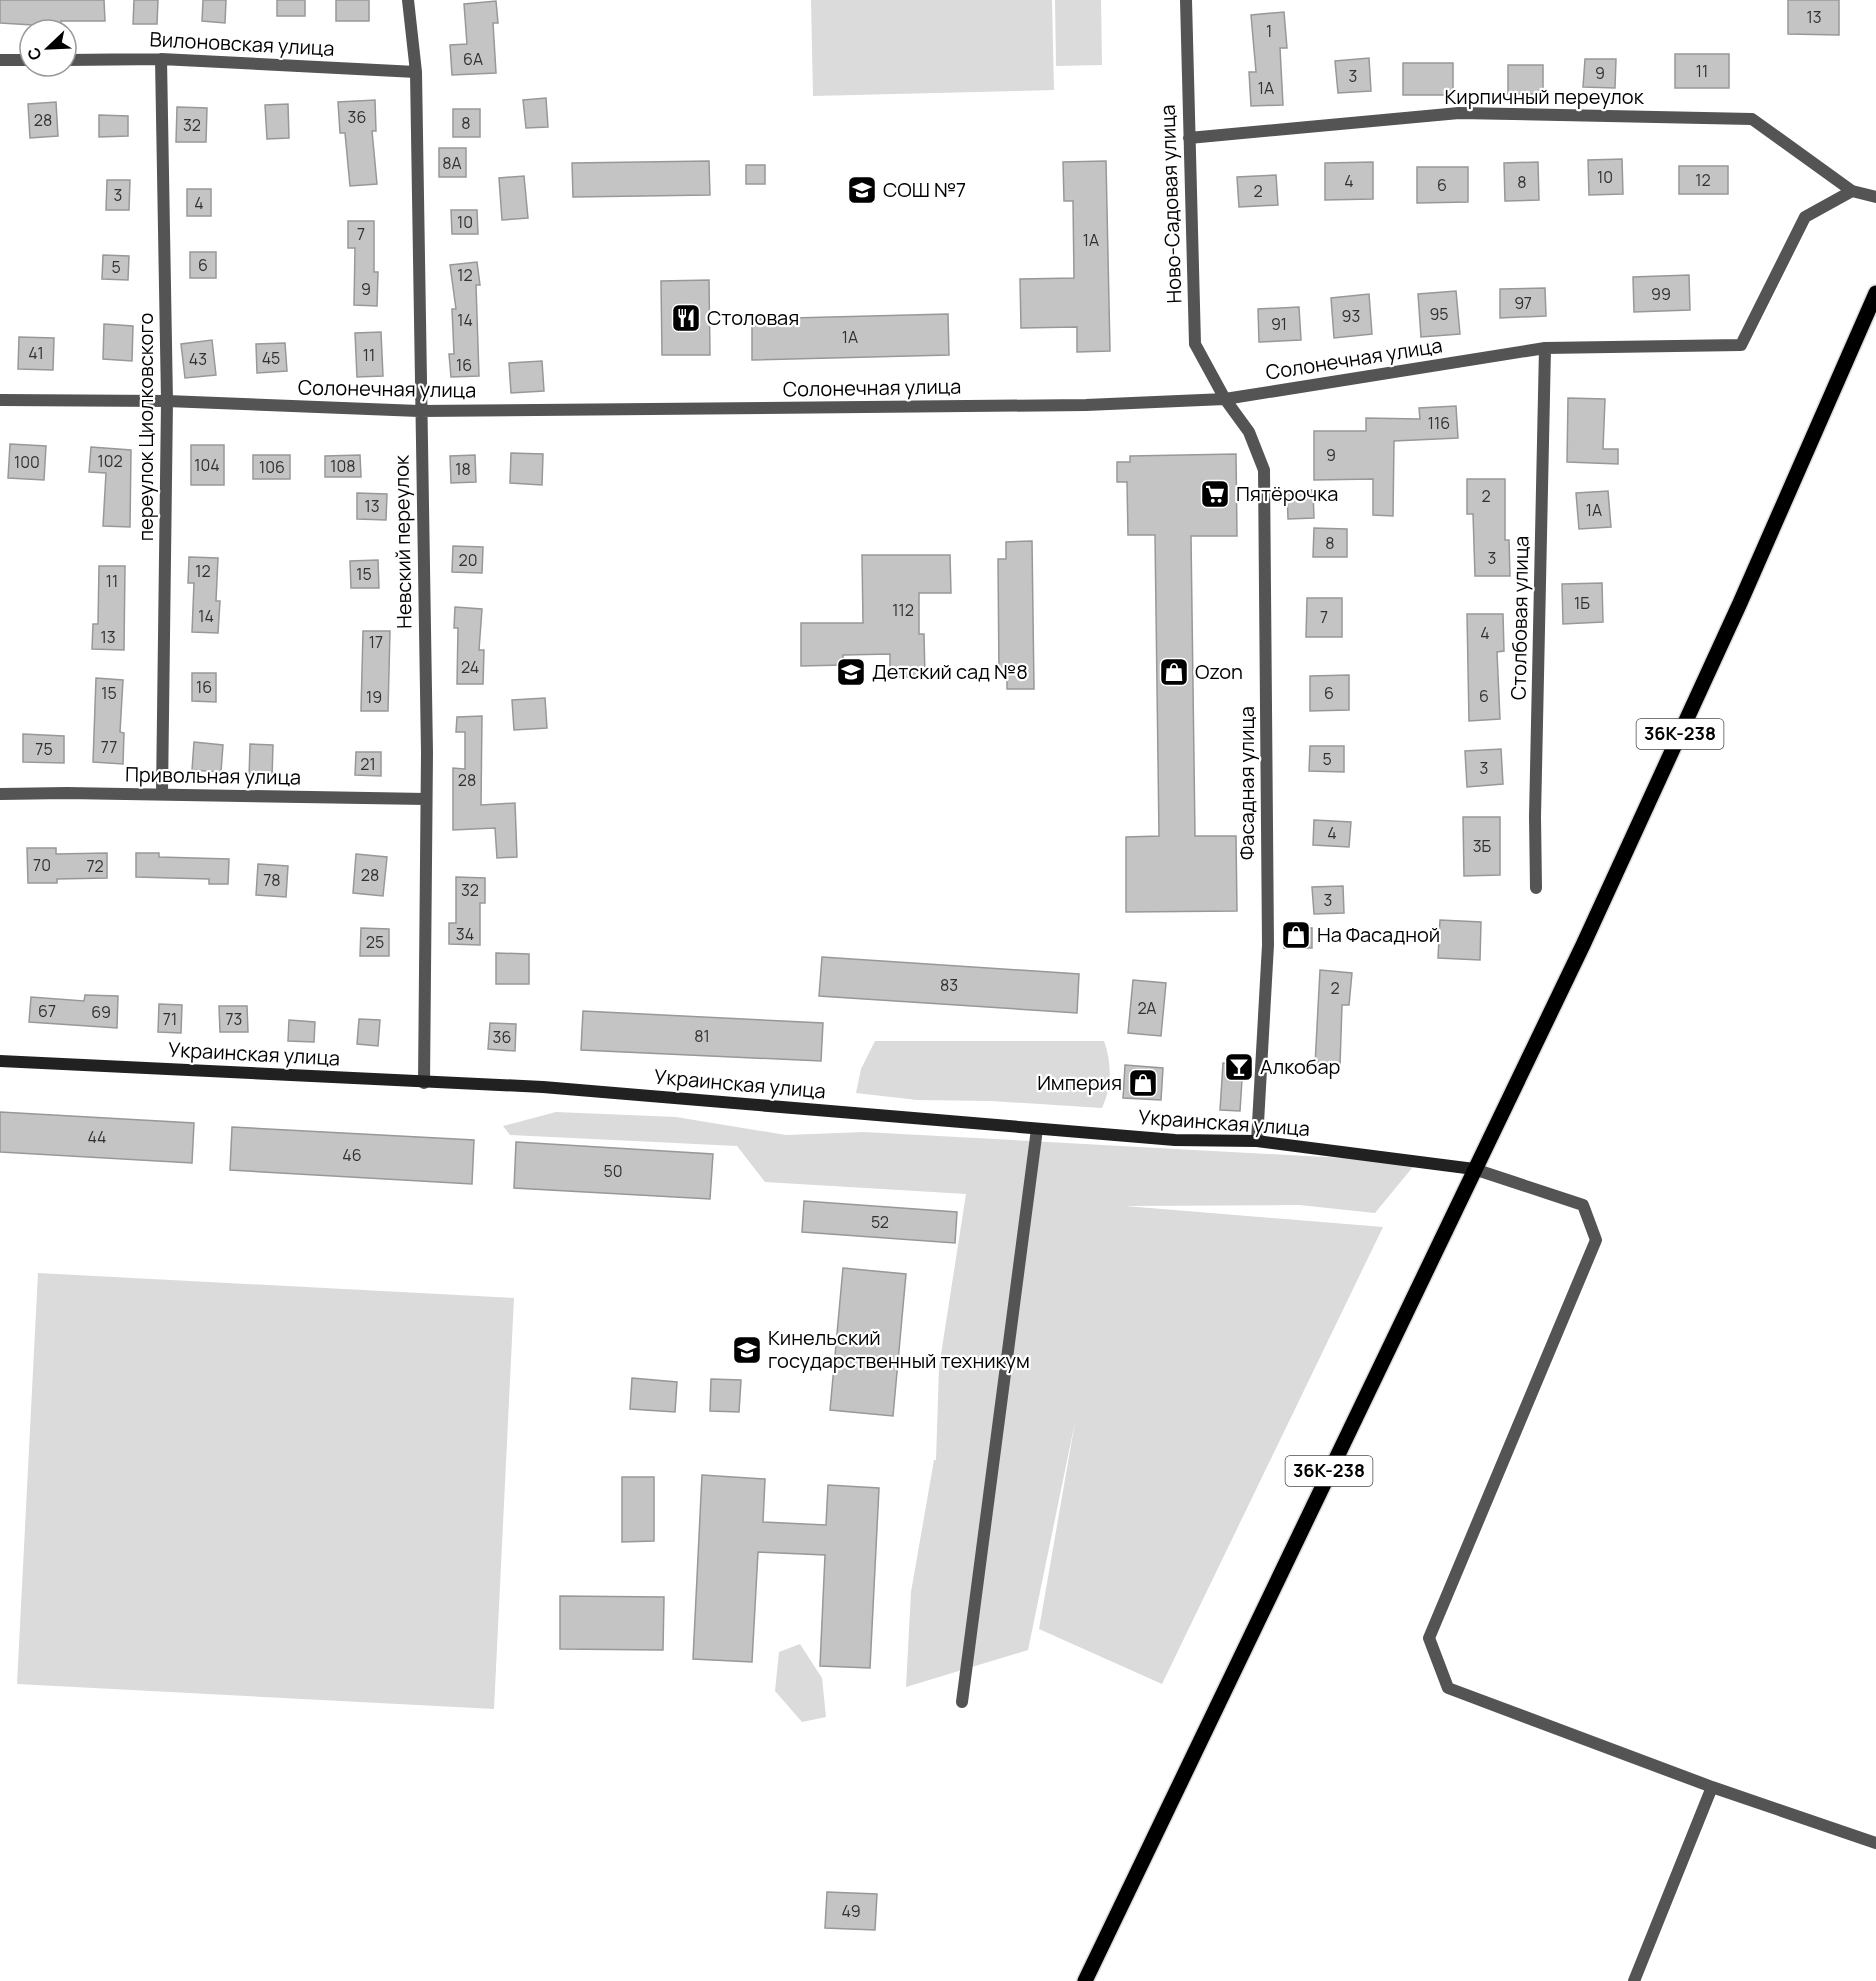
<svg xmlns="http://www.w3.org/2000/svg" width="1876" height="1981" font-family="Manrope,sans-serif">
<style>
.green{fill:#dbdbdb}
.building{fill:#c4c4c4;stroke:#989898;stroke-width:1.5}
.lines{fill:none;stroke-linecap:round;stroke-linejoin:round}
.primary-casing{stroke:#dbdbdb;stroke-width:18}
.street{stroke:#545454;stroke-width:12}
.secondary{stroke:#212121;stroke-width:12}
.primary{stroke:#000;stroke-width:15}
.labels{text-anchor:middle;stroke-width:4.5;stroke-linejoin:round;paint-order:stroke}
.number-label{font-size:16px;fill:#313131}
.shield{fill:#fff;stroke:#4c4c4c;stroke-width:1.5}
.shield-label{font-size:18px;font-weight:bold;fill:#000}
.street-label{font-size:20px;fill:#000;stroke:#fff}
.poi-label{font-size:20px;fill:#000;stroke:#fff;text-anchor:start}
</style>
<rect width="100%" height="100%" fill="#fff"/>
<path class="green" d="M811,0H1052L1054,90L813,96Z
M1055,0H1101L1102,65L1056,66Z
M875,1041H1104C1112,1063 1112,1087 1102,1108L991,1101L917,1100L856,1093L861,1069Z
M556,1112L676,1117L786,1135L864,1132L1417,1162L1375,1213L1299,1205L1125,1206L1383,1227L1162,1684L1039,1629L1075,1422L1028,1650L906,1687L911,1592L934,1460H936L939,1367L966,1194L765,1182L737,1146L510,1135L503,1126Z
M38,1273L514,1298L494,1709L17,1684Z
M800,1644L822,1678L826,1717L802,1722L775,1691L779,1652Z"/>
<path class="building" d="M0,0H104L105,21H61V23L33,25L0,23Z
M134,0H158L157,24H133Z
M203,0H226L225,23L202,21Z
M277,0H305V16H277Z
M336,0H369V21H336Z
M1788,0H1839V35L1788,34Z
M496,1L498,23H493L496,73L452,75L450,45L467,44L464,4Z
M1284,12L1287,48H1280L1283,105L1251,106L1249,72H1256L1251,15Z
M1675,54H1729V88H1675Z
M1369,58L1371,91L1338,93L1335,61Z
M1585,59H1616L1615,88L1583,87Z
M1403,63H1453V95H1403Z
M1508,65H1543V94H1508Z
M546,98L548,127L526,128L523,100Z
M375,100L376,131H372L377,184L350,186L345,133H340L338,102Z
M56,102L58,136L30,138L28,104Z
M288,104L289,138L267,139L265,105Z
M177,107L207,108L206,142H176Z
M453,109H480V137H453Z
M99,115L128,116V136L99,137Z
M439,148H466V177H439Z
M1622,159L1623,194L1589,195L1588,160Z
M709,161L710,195L573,197L572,163Z
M1106,161L1110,351L1077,352V327L1021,328L1020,279L1074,278L1073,201H1064L1063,162Z
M1373,162V199L1325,200V163Z
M1538,162L1539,200L1505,201L1504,163Z
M746,165H765V184H746Z
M1679,166H1728V194H1679Z
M1417,167H1468V202L1417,203Z
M1276,175L1278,205L1239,207L1237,177Z
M524,176L528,218L502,220L499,178Z
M107,180H130L129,210H106Z
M187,189H211V216H187Z
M451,210H477L478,234H452Z
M348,221H374V272H378L377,306L354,305L355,248H348Z
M190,252H216V278H190Z
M103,255L129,256L128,280L102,279Z
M477,262L480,285H476L479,376L451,377L449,354H454L452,309H456L450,265Z
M1689,275L1690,310L1634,312L1633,277Z
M709,280L710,355H662L661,281Z
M1545,288L1546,316L1500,318V289Z
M1456,291L1460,334L1421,337L1418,294Z
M1369,294L1372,334L1334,338L1331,298Z
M1299,307L1301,340L1259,342L1258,309Z
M948,314L949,355L752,360V319Z
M104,324L133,326L132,361L103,359Z
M381,332L383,376L357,377L355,333Z
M19,337L54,338L53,370L18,369Z
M212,340L216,375L185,378L181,344Z
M285,343L287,371L257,373L256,344Z
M542,361L544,391L511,393L509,363Z
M1568,398L1605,399L1603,449H1618V464L1567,462Z
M1456,406L1458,438L1394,441L1393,516L1373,515V479L1314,480V431H1366V418L1420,419L1419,408Z
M10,444L46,446L44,480L8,478Z
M191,445H224V485H191Z
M91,447L131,450L130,527L103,526L106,473L89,472Z
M511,453L543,454L542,485L510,483Z
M1236,454L1237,536H1191L1195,836H1236L1237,911L1126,912V837L1159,836L1155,535H1128L1127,482H1117V462H1130V456Z
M253,455H290V479H253Z
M360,455L361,477H325V456Z
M475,455L476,482L451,483L450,456Z
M1467,479H1505V540H1509L1510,576H1475L1473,514H1467Z
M1313,490L1314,518L1288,519L1287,491Z
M1608,491L1611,527L1579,529L1576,493Z
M357,493L387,494L386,520L357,519Z
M1314,528L1347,529V557H1313Z
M1032,541L1034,689H1007V673L999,674L998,559H1006V542Z
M453,546L483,547L482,573L452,572Z
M862,555H950L951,593H919V634H924L925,677H890V654L843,655V665L801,666V623H863Z
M189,557L218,558L216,601H220L218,633L192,632L194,583H188Z
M378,560L379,588H351L350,561Z
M99,566H125L124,650L92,649L93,624H98Z
M1602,583L1603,622L1563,624L1562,584Z
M1307,598H1342V637H1306Z
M455,607L482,609L479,650H484L483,684H457L458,628H454Z
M1467,614H1503L1504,651L1497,652L1500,719L1469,721Z
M363,631H390L388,711H361Z
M192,673H216V702L192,701Z
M1349,675V710L1310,711V676Z
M96,678L123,680L120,732L124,733L123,764L93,762Z
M545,698L547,728L514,730L512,700Z
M482,716L481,805L515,803L517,857L497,858L495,828L453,830V768L465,769V732H456L457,717Z
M23,734L64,736V763L23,762Z
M194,742L223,745L221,772L192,770Z
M250,744L273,745L272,778H249Z
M1310,746H1344V772L1309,771Z
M1501,749L1503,784L1467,787L1465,751Z
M356,752H381V776L355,775Z
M1463,817H1500V875L1464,876Z
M1314,820L1351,822L1349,847L1313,845Z
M27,848H56V854L107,853V878L57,879V883H28Z
M136,853H159V857L229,859L228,884H209V879L136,877Z
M356,854L387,857L383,896L353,893Z
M258,864L288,866L286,897L256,895Z
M456,877L485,878V903H480V945L449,944V923H456Z
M1343,886L1344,913L1314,914L1312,887Z
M1440,920L1481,922L1480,960L1438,958Z
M361,928L389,929V956H360Z
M1284,928H1312V948H1284Z
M496,953L529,954V984H496Z
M822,957L1079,974L1077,1013L819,996Z
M1320,970L1352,973L1349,1005H1342L1340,1065H1315Z
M1133,980L1166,983L1161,1036L1128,1033Z
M85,995L118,996L117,1028L29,1022L31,997L84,1001Z
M159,1004L182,1005L181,1033L158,1032Z
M219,1006H247L248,1032H220Z
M583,1011L823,1023L821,1061L581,1050Z
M359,1019L380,1020L378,1046L357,1044Z
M289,1020L315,1022L314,1042L288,1041Z
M490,1023L516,1024L515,1051L488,1049Z
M1223,1063L1243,1064L1240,1111L1220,1110Z
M1125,1065L1163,1068L1161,1100L1123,1098Z
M0,1112L194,1123L192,1163L0,1152Z
M232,1127L474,1140L472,1184L230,1170Z
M516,1142L713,1154L710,1199L514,1188Z
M804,1201L957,1212L955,1243L802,1232Z
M843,1268L906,1274L893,1416L830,1410Z
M632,1378L677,1382L675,1412L630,1409Z
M711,1379L741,1380L739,1412L710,1411Z
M702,1475L765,1479L763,1522L826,1525L828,1485L879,1488L870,1668L820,1666L825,1555L758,1552L752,1662L693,1659Z
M622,1477H654V1541L622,1542Z
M560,1596L664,1597L663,1650L560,1649Z
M827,1892L877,1894L875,1930L825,1928Z"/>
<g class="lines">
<g class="primary-casing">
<path id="primary" d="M1085,1981L1583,945L1740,603L1876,293"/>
</g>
<path class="street" d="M408,0L416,72L427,752L424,1083
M1186,0L1195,344L1225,399L1249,432L1264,470L1268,945L1257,1141
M161,59L167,401L162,794
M0,60H30
M66,60L161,59L416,72
M1189,138L1459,113L1752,119L1852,191L1876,197
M0,400L167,401L419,411L1086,405L1225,399L1545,348L1741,345L1805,217L1852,191
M0,794L67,793L426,799
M1536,888L1535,817L1545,348
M1474,1169L1583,1205L1596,1240L1429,1638L1448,1688L1712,1787L1876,1843
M962,1702L1037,1129
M1634,1981L1712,1787"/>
<path class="secondary" d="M0,1061L543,1087L1175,1140L1257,1141L1474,1169"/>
<use href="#primary" class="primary"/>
</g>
<defs>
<g id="school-square" transform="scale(1.5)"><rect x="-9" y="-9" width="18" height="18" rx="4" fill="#000" stroke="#fff"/><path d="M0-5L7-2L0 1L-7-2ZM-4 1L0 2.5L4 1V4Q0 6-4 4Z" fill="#fff"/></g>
<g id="restaurant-square" transform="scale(1.5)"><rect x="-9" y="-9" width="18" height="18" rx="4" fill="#000" stroke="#fff"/><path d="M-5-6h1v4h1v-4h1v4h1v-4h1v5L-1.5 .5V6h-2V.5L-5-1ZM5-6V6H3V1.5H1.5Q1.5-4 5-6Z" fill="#fff"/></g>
<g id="supermarket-square" transform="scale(1.5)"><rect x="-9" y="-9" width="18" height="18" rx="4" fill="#000" stroke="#fff"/><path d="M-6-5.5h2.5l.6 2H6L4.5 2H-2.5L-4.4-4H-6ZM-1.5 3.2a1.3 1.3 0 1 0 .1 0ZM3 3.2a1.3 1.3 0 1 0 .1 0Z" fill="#fff"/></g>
<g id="shop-square" transform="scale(1.5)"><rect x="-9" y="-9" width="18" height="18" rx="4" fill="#000" stroke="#fff"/><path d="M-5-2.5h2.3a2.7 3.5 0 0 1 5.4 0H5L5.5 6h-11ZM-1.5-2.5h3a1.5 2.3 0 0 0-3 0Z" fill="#fff"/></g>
<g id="bar-square" transform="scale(1.5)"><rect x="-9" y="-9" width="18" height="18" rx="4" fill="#000" stroke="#fff"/><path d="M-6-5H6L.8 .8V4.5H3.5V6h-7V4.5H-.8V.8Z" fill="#fff"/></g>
<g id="university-square" transform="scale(1.5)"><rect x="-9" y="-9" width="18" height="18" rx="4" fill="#000" stroke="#fff"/><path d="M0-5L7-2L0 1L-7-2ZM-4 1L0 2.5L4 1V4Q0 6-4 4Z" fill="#fff"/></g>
</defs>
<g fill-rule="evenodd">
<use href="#school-square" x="862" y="190"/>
<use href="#restaurant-square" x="686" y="318"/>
<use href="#supermarket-square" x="1215" y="494"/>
<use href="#school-square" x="851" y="672"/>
<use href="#shop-square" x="1174" y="672"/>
<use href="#shop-square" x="1296" y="935"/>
<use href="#bar-square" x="1239" y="1067"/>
<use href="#shop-square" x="1143" y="1083"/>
<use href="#university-square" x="747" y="1350"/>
</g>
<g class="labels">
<g class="number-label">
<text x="1814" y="23">13</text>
<text x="1269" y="37">1</text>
<text x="473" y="65">6А</text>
<text x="1702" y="77">11</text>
<text x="1600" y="79">9</text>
<text x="1353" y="82">3</text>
<text x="1266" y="94">1А</text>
<text x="357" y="123">36</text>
<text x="43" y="126">28</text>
<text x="466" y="129">8</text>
<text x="192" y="131">32</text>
<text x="452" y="169">8А</text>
<text x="1605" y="183">10</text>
<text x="1703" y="186">12</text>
<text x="1349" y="187">4</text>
<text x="1522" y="188">8</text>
<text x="1442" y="191">6</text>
<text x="1258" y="197">2</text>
<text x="118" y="201">3</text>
<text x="199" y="209">4</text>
<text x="465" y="228">10</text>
<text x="361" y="240">7</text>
<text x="1091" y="246">1А</text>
<text x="203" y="271">6</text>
<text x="116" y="273">5</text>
<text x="465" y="281">12</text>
<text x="366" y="295">9</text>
<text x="1661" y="300">99</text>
<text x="1523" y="309">97</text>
<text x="1439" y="320">95</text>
<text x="1351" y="322">93</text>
<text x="465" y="326">14</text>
<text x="1279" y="330">91</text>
<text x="850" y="343">1А</text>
<text x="36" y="359">41</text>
<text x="369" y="361">11</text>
<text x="271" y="364">45</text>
<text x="198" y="365">43</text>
<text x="464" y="371">16</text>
<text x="1439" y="429">116</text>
<text x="1331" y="461">9</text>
<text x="110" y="467">102</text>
<text x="27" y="468">100</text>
<text x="207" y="471">104</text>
<text x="343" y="472">108</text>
<text x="272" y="473">106</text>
<text x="463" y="475">18</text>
<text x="1486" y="502">2</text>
<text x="372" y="512">13</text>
<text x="1594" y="516">1А</text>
<text x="1330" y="549">8</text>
<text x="1492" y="564">3</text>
<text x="468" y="566">20</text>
<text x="203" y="577">12</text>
<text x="364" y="580">15</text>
<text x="112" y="587">11</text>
<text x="1582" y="609">1Б</text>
<text x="903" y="616">112</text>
<text x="206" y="622">14</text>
<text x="1324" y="623">7</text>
<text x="1485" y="639">4</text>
<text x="108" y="643">13</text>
<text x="376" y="648">17</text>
<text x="470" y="673">24</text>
<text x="204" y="693">16</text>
<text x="109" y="699">15</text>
<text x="1329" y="699">6</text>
<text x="1484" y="702">6</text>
<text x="374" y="703">19</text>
<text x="109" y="753">77</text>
<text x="44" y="755">75</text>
<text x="1327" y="765">5</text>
<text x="368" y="770">21</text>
<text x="1484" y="774">3</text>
<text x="467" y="786">28</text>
<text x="1332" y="839">4</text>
<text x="1482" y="852">3Б</text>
<text x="42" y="871">70</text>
<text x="95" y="872">72</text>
<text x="370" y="881">28</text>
<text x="272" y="886">78</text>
<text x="470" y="896">32</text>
<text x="1328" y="906">3</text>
<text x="465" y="940">34</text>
<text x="375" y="948">25</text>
<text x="949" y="991">83</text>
<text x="1335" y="994">2</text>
<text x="1147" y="1014">2А</text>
<text x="47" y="1017">67</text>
<text x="101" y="1018">69</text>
<text x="170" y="1025">71</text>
<text x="234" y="1025">73</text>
<text x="702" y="1042">81</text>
<text x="502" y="1043">36</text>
<text x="97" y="1143">44</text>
<text x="352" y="1161">46</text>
<text x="613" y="1177">50</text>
<text x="880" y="1228">52</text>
<text x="851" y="1917">49</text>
</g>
<g class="shield">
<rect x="1636.5" y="719" width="87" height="30" rx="4.5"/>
<rect x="1285.5" y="1456" width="87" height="30" rx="4.5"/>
</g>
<g class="shield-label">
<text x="1680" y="740">36К-238</text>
<text x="1329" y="1477">36К-238</text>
</g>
<g class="street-label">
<text transform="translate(242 44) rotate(3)" y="7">Вилоновская улица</text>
<text x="1544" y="104">Кирпичный переулок</text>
<text transform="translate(1171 204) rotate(-92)" y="7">Ново-Садовая улица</text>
<text transform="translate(1354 359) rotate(-9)" y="7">Солонечная улица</text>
<text transform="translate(872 388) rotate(-1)" y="7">Солонечная улица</text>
<text transform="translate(387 389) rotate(1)" y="7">Солонечная улица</text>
<text transform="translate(146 427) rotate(-90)" y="7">переулок Циолковского</text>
<text transform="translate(403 542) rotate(-91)" y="7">Невский переулок</text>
<text transform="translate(1520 618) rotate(-89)" y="7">Столбовая улица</text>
<text transform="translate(213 776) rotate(1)" y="7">Привольная улица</text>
<text transform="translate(1247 783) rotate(-90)" y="7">Фасадная улица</text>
<text transform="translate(254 1054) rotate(3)" y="7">Украинская улица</text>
<text transform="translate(740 1084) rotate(5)" y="7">Украинская улица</text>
<text transform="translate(1224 1123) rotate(4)" y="7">Украинская улица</text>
</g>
<g class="poi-label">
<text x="883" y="197">СОШ №7</text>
<text x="707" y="325">Столовая</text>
<text x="1236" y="501">Пятёрочка</text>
<text x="872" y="679">Детский сад №8</text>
<text x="1195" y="679">Ozon</text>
<text x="1317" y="942">На Фасадной</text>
<text x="1260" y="1074">Алкобар</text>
<text x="1122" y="1090" text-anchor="end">Империя</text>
<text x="768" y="1345">Кинельский<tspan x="768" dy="23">государственный техникум</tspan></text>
</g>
</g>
<g transform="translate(48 48) rotate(247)"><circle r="28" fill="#ffffff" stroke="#999999" stroke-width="1.5"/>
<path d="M0-4.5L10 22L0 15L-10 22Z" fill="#000000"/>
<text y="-9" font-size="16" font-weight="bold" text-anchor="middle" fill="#000000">С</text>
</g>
</svg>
